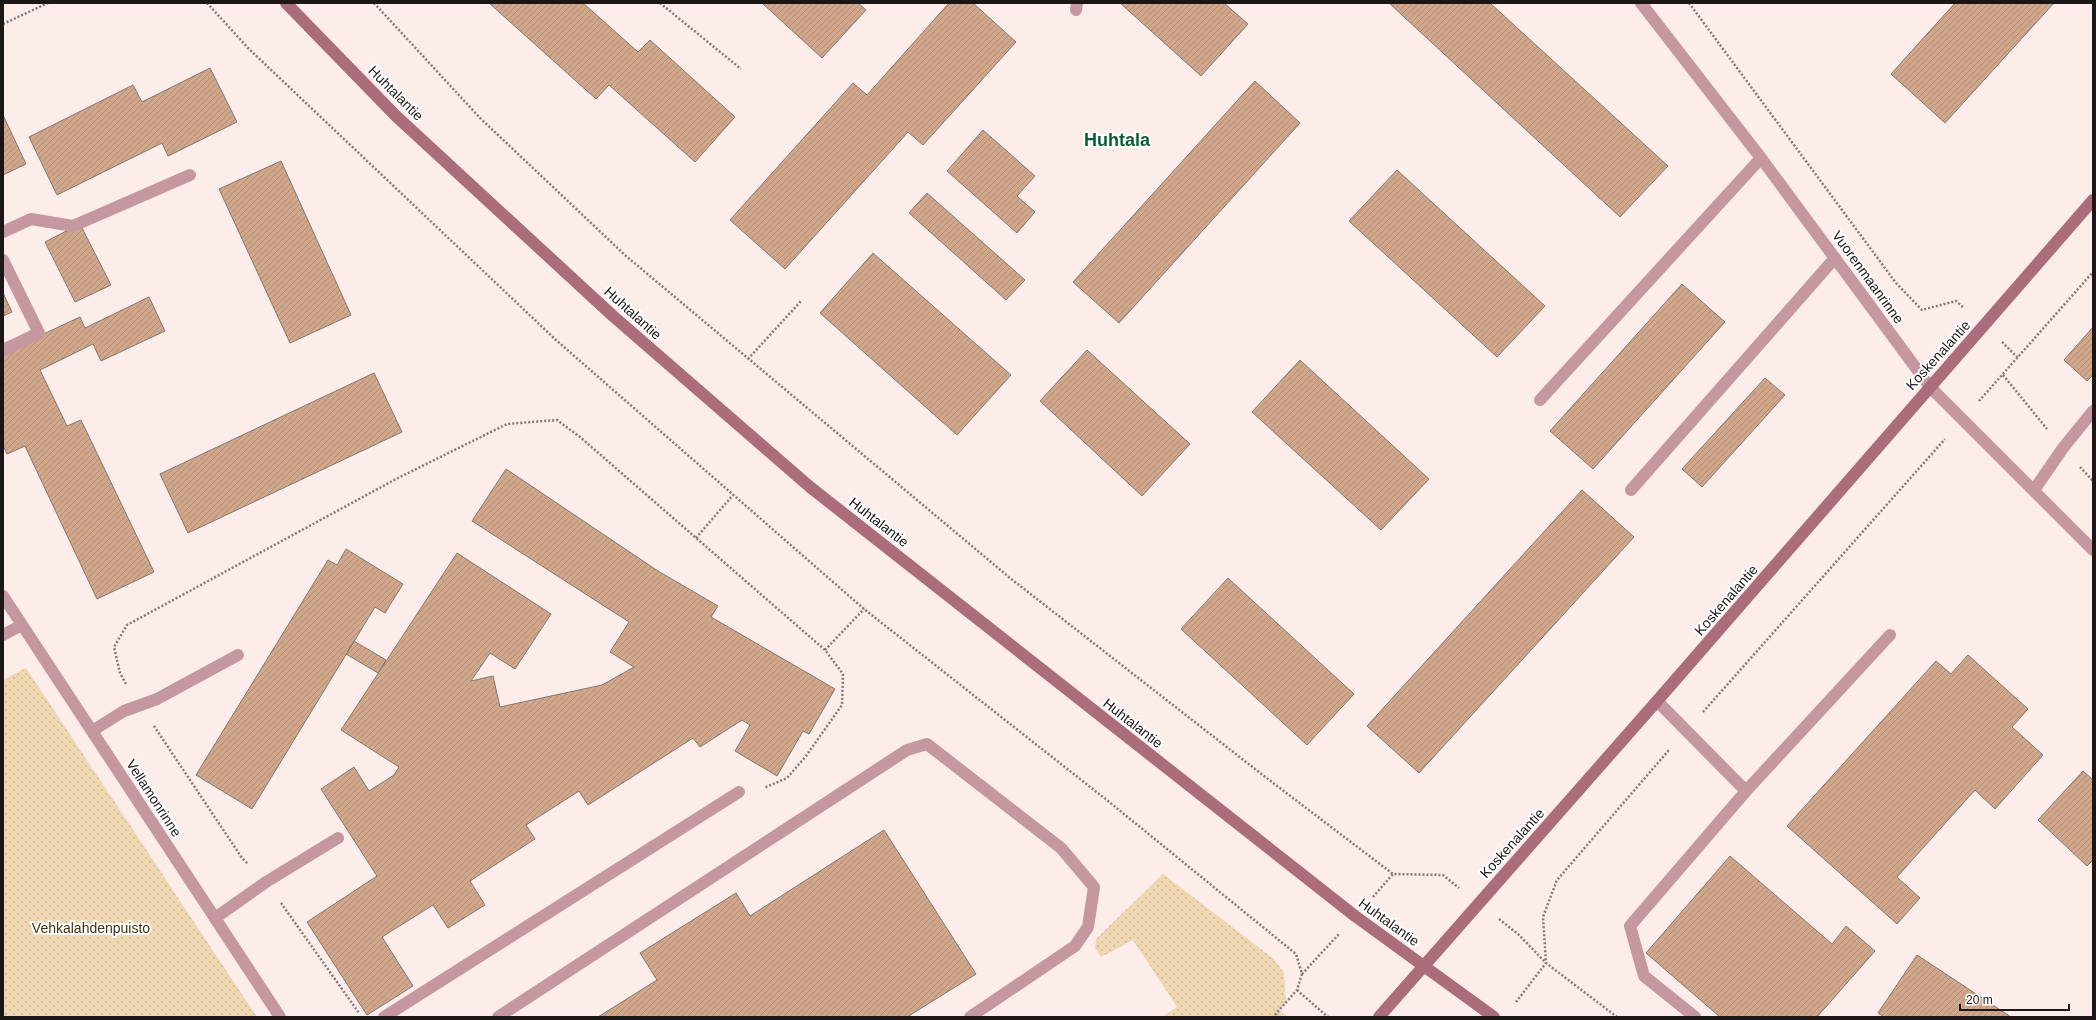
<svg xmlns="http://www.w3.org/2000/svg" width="2096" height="1020" font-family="Helvetica,sans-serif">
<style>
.green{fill:url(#green-dots)}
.building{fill:url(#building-hatch);stroke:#837871}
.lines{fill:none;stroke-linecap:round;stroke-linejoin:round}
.path{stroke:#837a78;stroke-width:2.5;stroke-dasharray:2 2;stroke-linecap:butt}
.lane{stroke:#c497a1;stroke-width:12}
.street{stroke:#c497a1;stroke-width:12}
.secondary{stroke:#ab6c7b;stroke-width:12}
.labels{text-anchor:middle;stroke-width:4;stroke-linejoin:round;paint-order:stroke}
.street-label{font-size:14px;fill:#1c1716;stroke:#fff}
.park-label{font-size:14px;fill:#443110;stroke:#fff}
.district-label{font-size:18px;font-weight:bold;fill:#0c5d34;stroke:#fff}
</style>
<defs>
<pattern id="green-dots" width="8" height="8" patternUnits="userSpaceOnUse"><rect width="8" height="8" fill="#efd7b2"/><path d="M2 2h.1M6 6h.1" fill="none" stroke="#ccb898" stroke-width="1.8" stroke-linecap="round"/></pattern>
<pattern id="building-hatch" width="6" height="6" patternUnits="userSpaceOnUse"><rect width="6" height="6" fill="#d1a78c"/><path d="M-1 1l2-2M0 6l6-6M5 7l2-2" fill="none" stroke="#b38f78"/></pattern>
</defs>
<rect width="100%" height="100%" fill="#fcedea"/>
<path class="green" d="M26,668L257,1017H3V680Z
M1163,874L1274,959L1284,973L1286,1002L1279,1010L1288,1017H1162L1177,1007L1133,940L1101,957L1095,948L1096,939Z"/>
<path class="building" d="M489,3H583L638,52L650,40L735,117L695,162L609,85L596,99Z
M762,3H858L866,10L822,58Z
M949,3H973L1016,42L923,145L908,132L785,269L730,220L853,83L867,95Z
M1120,3H1224L1248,24L1201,76Z
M1389,3H1490L1668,166L1620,217Z
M1955,3H2054L1945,123L1891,74Z
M210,68L237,122L168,156L162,143L57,195L29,137L133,85L142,102Z
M1255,81L1300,123L1119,323L1073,282Z
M3,115L26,164L3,175Z
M983,130L1035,176L1017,196L1035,212L1017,233L947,171Z
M281,161L351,315L290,343L219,189Z
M1397,170L1545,306L1497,357L1349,221Z
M927,193L1025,280L1006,300L909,213Z
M80,224L111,285L75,302L45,242Z
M873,253L1011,375L957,435L820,313Z
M1682,284L1725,322L1593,469L1550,431Z
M3,293L12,312L3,316Z
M149,297L165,331L101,361L93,344L40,370L67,426L81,420L154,572L97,599L25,446L7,454L3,445V353L80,317L85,328Z
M2093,327V375L2087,381L2064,360Z
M1087,350L1190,444L1142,496L1040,401Z
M1300,360L1429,479L1381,530L1252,412Z
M374,373L402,432L188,533L160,474Z
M1765,378L1785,395L1702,487L1682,469Z
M506,469L658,571L718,606L711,617L835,689L809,734L803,731L777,776L735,751L750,725L742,720L700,747L693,738L588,805L579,791L526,825L535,839L470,881L485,905L448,928L433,905L382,937L413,986L367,1015L307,922L377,876L321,789L354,767L369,791L394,775L399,767L341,730L457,553L551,614L515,669L490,653L471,681L493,676L500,707L602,685L634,667L610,652L629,622L472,521Z
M1582,490L1634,537L1419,773L1367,726Z
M346,549L403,584L385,613L375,607L252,809L196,775L328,560L337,565Z
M1228,578L1354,694L1307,745L1181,629Z
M354,641L386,660L378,673L346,654Z
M1968,655L2028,709L2012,727L2043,755L1995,809L1975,790L1897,877L1920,898L1897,924L1787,826L1936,661L1951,674Z
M2083,771L2093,780V860L2087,866L2038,820Z
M884,830L976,974L907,1017H598L657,980L640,953L736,893L750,916Z
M1730,856L1832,944L1846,926L1875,951L1817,1017H1720L1646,953Z
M1917,955L2011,1017H1884L1878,1013Z"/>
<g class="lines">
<path class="path" d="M207,3L249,49L556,340L864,609L1108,801L1296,954L1302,974L1297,990L1273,1017
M374,3L480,118L626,256L1010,578L1264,776L1393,874L1443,875L1459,888
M660,3L741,69
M1689,3L1896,283L1922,310L1956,301L1964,308
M3,24L48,3
M2002,342L2018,358
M748,359L802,300
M2003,375L2047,429
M1979,401L2093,272
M2080,467L2093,481
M696,538L733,495
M825,650L864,609
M126,684L120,673L114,647L127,625L396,479L507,424L557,420L580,437L825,650L843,674L842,705L806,756L787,778L764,788
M1703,712L1945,439
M154,726L242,858L248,864
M1373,897L1393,874
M281,903L359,1013
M1499,919L1518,934L1546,963L1617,1017
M1302,974L1339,934
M1297,990L1328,1017
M1516,1002L1546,963L1543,917L1557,880L1669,750"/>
<path class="lane" d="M3,232L31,219L73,226L190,175
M3,260L39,333L3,350
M1540,400L1761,158
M1631,490L1835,258
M2034,490L2063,448L2093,411
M1657,701L1746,791L1630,926L1644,976L1695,1017
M92,731L124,711L157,699L238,655
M1746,791L1890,635
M215,918L266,882L338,838
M384,1017L739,792
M498,1017L907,750L927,744L1061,848L1094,887L1088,927L1075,946L970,1017"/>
<path class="street" d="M1641,3L1761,158L1930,387L2093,550
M1076,10L1077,3
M3,596L280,1017
M3,635L22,625"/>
<path class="secondary" d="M286,3L396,116L613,316L810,487L1355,916L1494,1017
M1379,1017L1657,701L2093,200"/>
</g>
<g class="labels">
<g class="street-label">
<text transform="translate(396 93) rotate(45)" y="5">Huhtalantie</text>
<text transform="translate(1868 277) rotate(54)" y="5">Vuorenmaanrinne</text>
<text transform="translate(633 313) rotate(42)" y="5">Huhtalantie</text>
<text transform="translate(1938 355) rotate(-48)" y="5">Koskenalantie</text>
<text transform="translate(879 522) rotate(38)" y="5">Huhtalantie</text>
<text transform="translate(1726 600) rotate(-49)" y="5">Koskenalantie</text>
<text transform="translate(1133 723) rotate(38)" y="5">Huhtalantie</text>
<text transform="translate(154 798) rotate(57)" y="5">Vellamonrinne</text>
<text transform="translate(1512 843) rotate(-48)" y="5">Koskenalantie</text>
<text transform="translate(1389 922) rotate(36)" y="5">Huhtalantie</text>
</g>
<g class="park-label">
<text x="91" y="933">Vehkalahdenpuisto</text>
</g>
<g class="district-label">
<text x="1117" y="146">Huhtala</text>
</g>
</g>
<rect width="2096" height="1020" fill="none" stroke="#1c1716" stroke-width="8"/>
<path d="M1960 1004v6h109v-6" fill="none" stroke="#1c1716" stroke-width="2"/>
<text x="1966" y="1004" font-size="12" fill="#1c1716" stroke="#ffffff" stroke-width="3" paint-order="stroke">20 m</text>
</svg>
